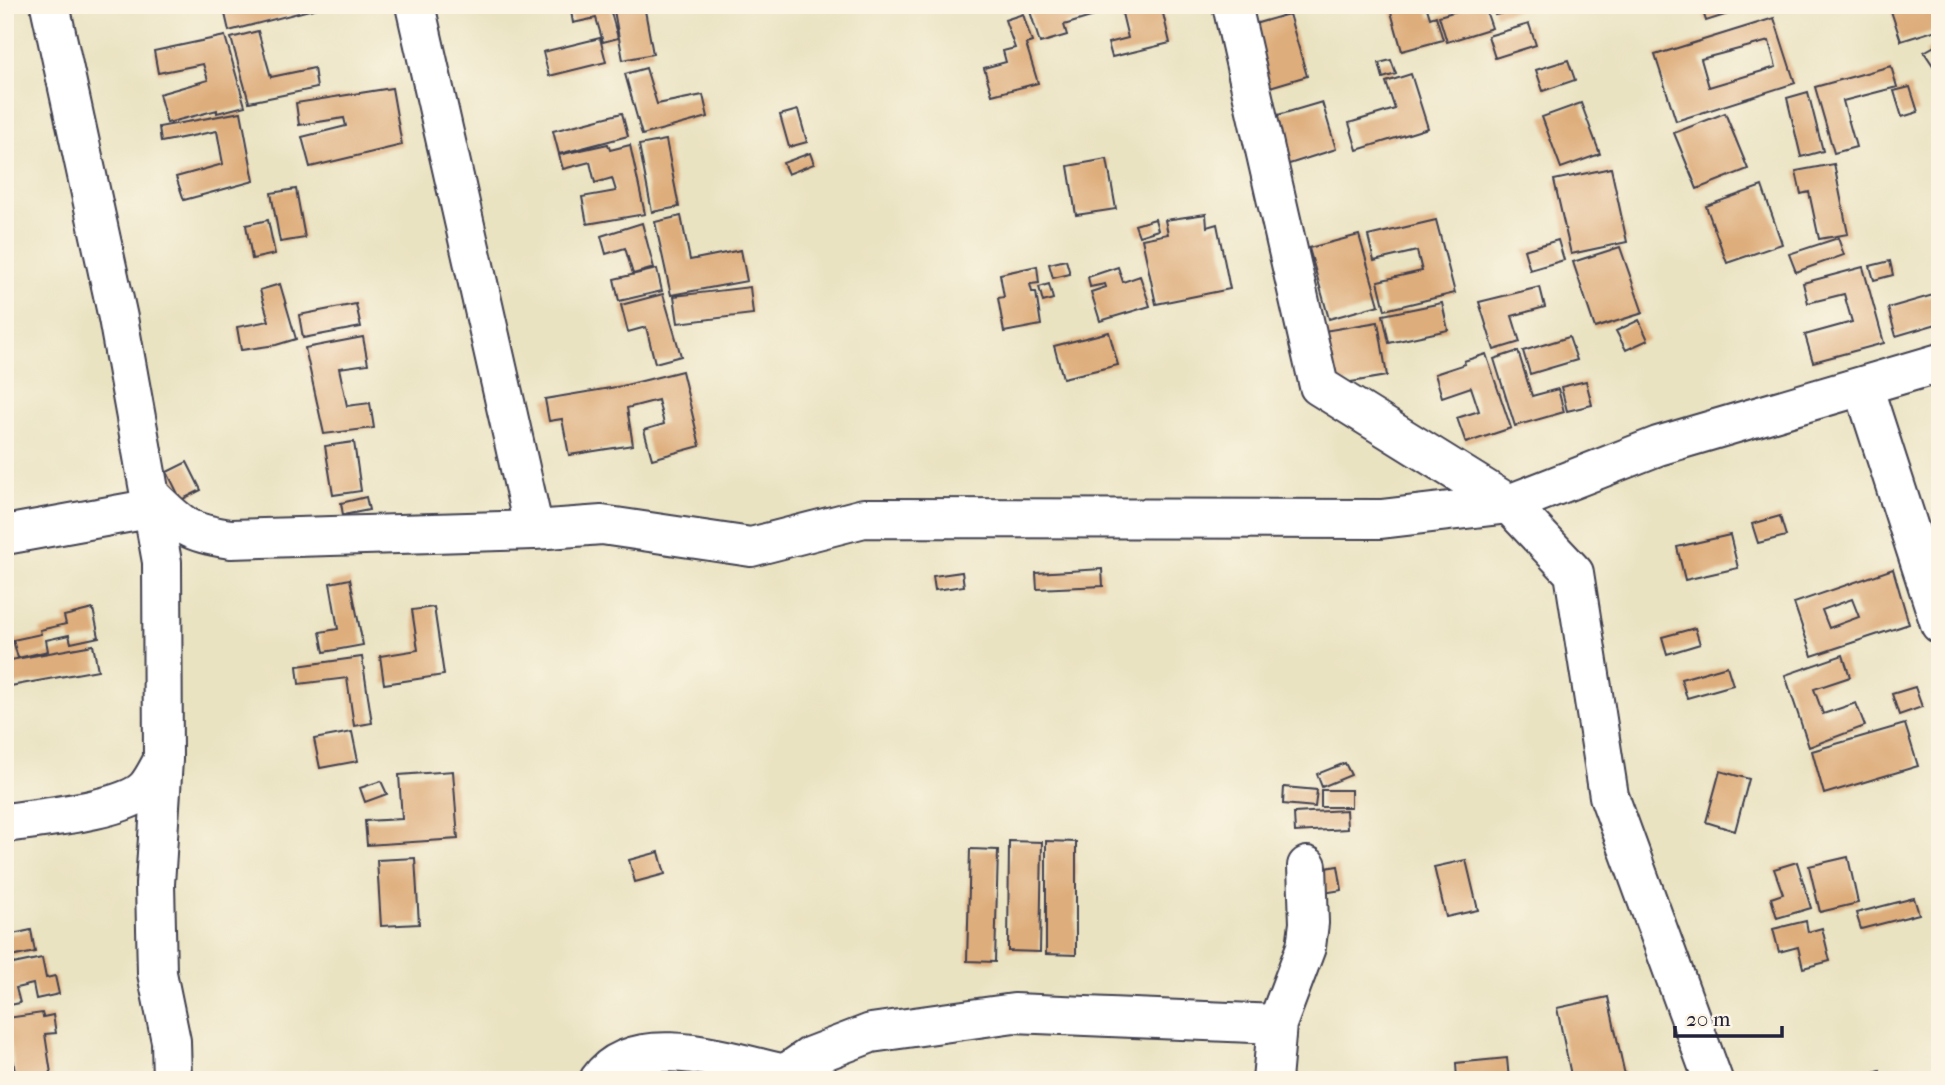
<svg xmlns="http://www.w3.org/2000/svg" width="1945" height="1085" font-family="'IM FELL French Canon',serif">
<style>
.building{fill:#dead7b;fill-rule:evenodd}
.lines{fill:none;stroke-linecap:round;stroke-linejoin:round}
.minor-casing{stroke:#403f4f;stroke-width:42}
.minor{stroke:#fff;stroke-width:38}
</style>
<rect width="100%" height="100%" fill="#fcf5e5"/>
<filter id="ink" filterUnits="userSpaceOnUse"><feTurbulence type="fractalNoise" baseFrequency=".0143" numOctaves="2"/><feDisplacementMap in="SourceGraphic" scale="14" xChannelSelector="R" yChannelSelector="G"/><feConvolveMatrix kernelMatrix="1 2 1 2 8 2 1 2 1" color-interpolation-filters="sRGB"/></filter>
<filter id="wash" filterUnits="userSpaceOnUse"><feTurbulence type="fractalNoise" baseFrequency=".00686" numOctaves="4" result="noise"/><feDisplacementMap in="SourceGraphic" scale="28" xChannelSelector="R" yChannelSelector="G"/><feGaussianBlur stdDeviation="1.57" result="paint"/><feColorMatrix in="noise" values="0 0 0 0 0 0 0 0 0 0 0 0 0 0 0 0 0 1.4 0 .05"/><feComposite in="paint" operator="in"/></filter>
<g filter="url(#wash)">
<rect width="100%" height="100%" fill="#eae3c2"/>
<g id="blocks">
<path class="building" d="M223,5H325V6L229,31Z
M570,5H609L618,38L603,42L596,18L573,23Z
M613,5H644L653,54L623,60Z
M1028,5H1116L1118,9L1064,25L1067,35L1040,43Z
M1120,5H1161L1170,43L1112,57L1108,43L1128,38Z
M1389,5H1426L1430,18L1436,16L1443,40L1402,51Z
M1478,5H1484L1492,28L1447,42L1439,16Z
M1492,5H1533V6L1495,15Z
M1701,5H1753V6L1706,21Z
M1889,5H1938L1940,29L1901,41Z
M1023,14L1032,42L1026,44L1038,83L992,95L984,68L1006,62L1003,51L1015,48L1005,20Z
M1289,14L1307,76L1263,89L1244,27Z
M1774,18L1795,83L1676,121L1655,55ZM1769,41L1776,67L1709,87L1701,59Z
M1529,24L1536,45L1495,58L1488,36Z
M258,31L271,77L314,68L317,88L249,102L231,38Z
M225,36L245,106L217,113V110L167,123L159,94L208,80L203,64L158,73L154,51Z
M600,38L606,62L549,76L543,52Z
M1940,43V76L1924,52Z
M1391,60L1396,74L1383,78L1379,63Z
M1568,60L1575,80L1543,91L1536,70Z
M1891,66L1897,87L1843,101L1856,147L1834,153L1815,87Z
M646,68L657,104L703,95L708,117L642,135L625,74Z
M1411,74L1428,128L1357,150L1349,123L1395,109L1386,82Z
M1910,87L1918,112L1902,117L1894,91Z
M392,88L402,145L310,167L302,137L346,126L344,118L299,125L296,103Z
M1808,92L1823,151L1801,157L1787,98Z
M1322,102L1336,149L1283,166L1268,118Z
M1581,103L1600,154L1561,168L1542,117Z
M798,110L807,142L789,147L780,115Z
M241,112L254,181L184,200L176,177L223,164L217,131L161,142L159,127Z
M622,113L628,136L559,154L553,131Z
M1725,113L1748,169L1697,189L1674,133Z
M666,140L679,207L652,212L639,145Z
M608,144L610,150L630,145L645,214L587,224L582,197L616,191L612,178L595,183L590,162L563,169L559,155Z
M810,153L814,164L788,174L783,163Z
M1107,159L1116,209L1076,215L1068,166Z
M1834,164L1848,234L1819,239L1809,192L1801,194L1796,171Z
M1611,168L1627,242L1571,254L1554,180Z
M1762,186L1782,244L1727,263L1706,206Z
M296,189L305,238L280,242L271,193Z
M1206,214L1207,227L1217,224L1230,289L1156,304L1142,239L1168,234L1165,220Z
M681,216L690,260L741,250L747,281L671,295L655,222Z
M1155,219L1158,230L1139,236L1135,225Z
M268,220L275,254L252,259L246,225Z
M1436,220L1455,293L1385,310L1378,281L1422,271L1417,251L1374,261L1368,236Z
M642,223L654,268L633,274L625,248L606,254L601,236Z
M1359,235L1379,305L1329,319L1309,248Z
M1838,238L1844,255L1796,272L1789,254Z
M1558,240L1564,260L1530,270L1524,250Z
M1620,247L1643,313L1595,328L1573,262Z
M1066,260L1070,274L1053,278L1049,264Z
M1890,261L1893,275L1874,280L1870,266Z
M1037,266L1039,283L1030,284L1032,292H1036L1041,325L1004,332L998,298L1004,297L1000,274Z
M1118,267L1123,282L1140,276L1150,306L1100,321L1091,292L1106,287L1105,284L1090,287L1088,277Z
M1863,267L1884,343L1813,362L1805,335L1852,322L1844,294L1808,303L1803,283Z
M657,269L662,291L619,301L614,279Z
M280,284L296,339L276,345L241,350L237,327L269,321L260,290Z
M1049,284L1053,299L1043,302L1039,287Z
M750,287L753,314L678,323L674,296Z
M1540,287L1545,307L1512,316L1520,342L1494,350L1479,302Z
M1940,293V323L1896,336L1888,308Z
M663,294L681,356L655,363L646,327L628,332L621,305Z
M1442,303L1448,330L1389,343L1383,315Z
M356,304L361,327L303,338L299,315Z
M1639,320L1648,340L1626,350L1616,331Z
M1378,322L1387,376L1327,386L1318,332Z
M1109,332L1118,365L1063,378L1054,346Z
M363,337L368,364L339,368L347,406L370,403L374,428L324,434L305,348Z
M1569,337L1577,360L1530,374L1523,351Z
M1518,351L1532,396L1558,389L1564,412L1515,426L1494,359Z
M1486,354L1511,428L1466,443L1457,418L1479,411L1471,387L1442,397L1435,374L1465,364L1464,361Z
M682,371L700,446L652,459L644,430L664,424L658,400L627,408L633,445L569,455L562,419L549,421L545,399L622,386Z
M1586,381L1592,405L1567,411L1561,387Z
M354,442L361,491L333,495L325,446Z
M187,462L201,490L181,500L167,472Z
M366,497L369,510L343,515L341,503Z
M1780,516L1786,536L1758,543L1752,524Z
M1730,535L1738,568L1685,580L1677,547Z
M1102,569L1103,586L1037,589L1036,573Z
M1893,569L1909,624L1812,656L1794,603ZM1852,599L1859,617L1829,628L1822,610Z
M962,572L964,586L935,590L933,576Z
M350,579L363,645L324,652L320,632L338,629L330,583Z
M434,607L444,675L384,684L380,656L418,650L412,610Z
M93,609L99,637L71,643L69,635L46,640L48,651L18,658L13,640L41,634L40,630L66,624L64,616Z
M1695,628L1700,644L1667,654L1662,637Z
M93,645L98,670L5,687V661Z
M1843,655L1850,677L1814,689L1823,714L1856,703L1865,726L1809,747L1785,675Z
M362,657L372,723L354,726L347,678L299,684L297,666Z
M1727,666L1733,685L1687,698L1681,679Z
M1915,687L1922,707L1899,715L1892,694Z
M1905,724L1918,766L1824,794L1812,751Z
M352,732L358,761L320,768L314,739Z
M1345,763L1351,775L1322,787L1317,774Z
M453,771L458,839L367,845L365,821L402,819L399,775Z
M1720,771L1749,779L1735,831L1706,822Z
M381,781L387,794L365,802L360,788Z
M1284,787L1317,790L1315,807L1283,804Z
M1321,790H1351V807H1321Z
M1346,810L1347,829L1295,832L1294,813Z
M1009,841L1042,842L1040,952L1008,951Z
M1046,841L1076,842V955L1046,954Z
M970,849L998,850L995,962L967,961Z
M659,852L665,874L635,882L629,860Z
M1848,857L1858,903L1820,912L1809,866Z
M415,858L419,924L381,926L377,860Z
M1466,860L1478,910L1446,917L1434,867Z
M1797,862L1811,908L1777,918L1771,898L1783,894L1774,869Z
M1338,866L1342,890L1323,893L1319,869Z
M1914,898L1919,914L1861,929L1856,913Z
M1806,921L1808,932L1822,928L1830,961L1803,968L1798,947L1779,952L1773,929Z
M5,929L8,935L31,930L35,952L11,957L13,964L42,958L46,978L55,976L59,994L36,999L33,984L16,988L20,1003L5,1006Z
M1608,997L1626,1080H1572L1557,1008Z
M42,1013L43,1017L53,1015L56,1033L45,1034L52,1080H16L7,1018Z
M1507,1058L1509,1080H1457L1456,1063Z
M1880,1071L1882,1080H1855L1854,1079Z"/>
</g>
</g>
<g filter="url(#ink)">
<use href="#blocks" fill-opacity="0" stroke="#403f4f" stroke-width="2"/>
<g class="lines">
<g class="minor-casing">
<path id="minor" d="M50,5L118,318L162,562L163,760L155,884L157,973L171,1041L172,1080
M415,5L534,530
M1232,5L1319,386L1509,504L1574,573L1609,796L1713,1080
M1863,386L1940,624
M152,497C182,527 189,533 231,539L534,530L602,525L751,547L864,518L1381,519L1509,504L1658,446L1940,363
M5,535L154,508
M5,823C38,818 124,811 146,788C153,780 158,769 163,760
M599,1080C635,1028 734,1063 785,1074
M780,1080L785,1074L811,1056L871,1033L1014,1013L1277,1024
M1272,1080L1277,1024L1306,947L1309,923L1307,866"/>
</g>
<use href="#minor" class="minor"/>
</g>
</g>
<rect width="1945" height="1085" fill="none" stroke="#fcf5e5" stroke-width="28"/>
<path d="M1675 1026v10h107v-10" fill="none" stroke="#22223b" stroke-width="3.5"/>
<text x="1686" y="1026" font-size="21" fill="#22223b" stroke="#fcf5e5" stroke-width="5" paint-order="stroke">20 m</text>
</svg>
